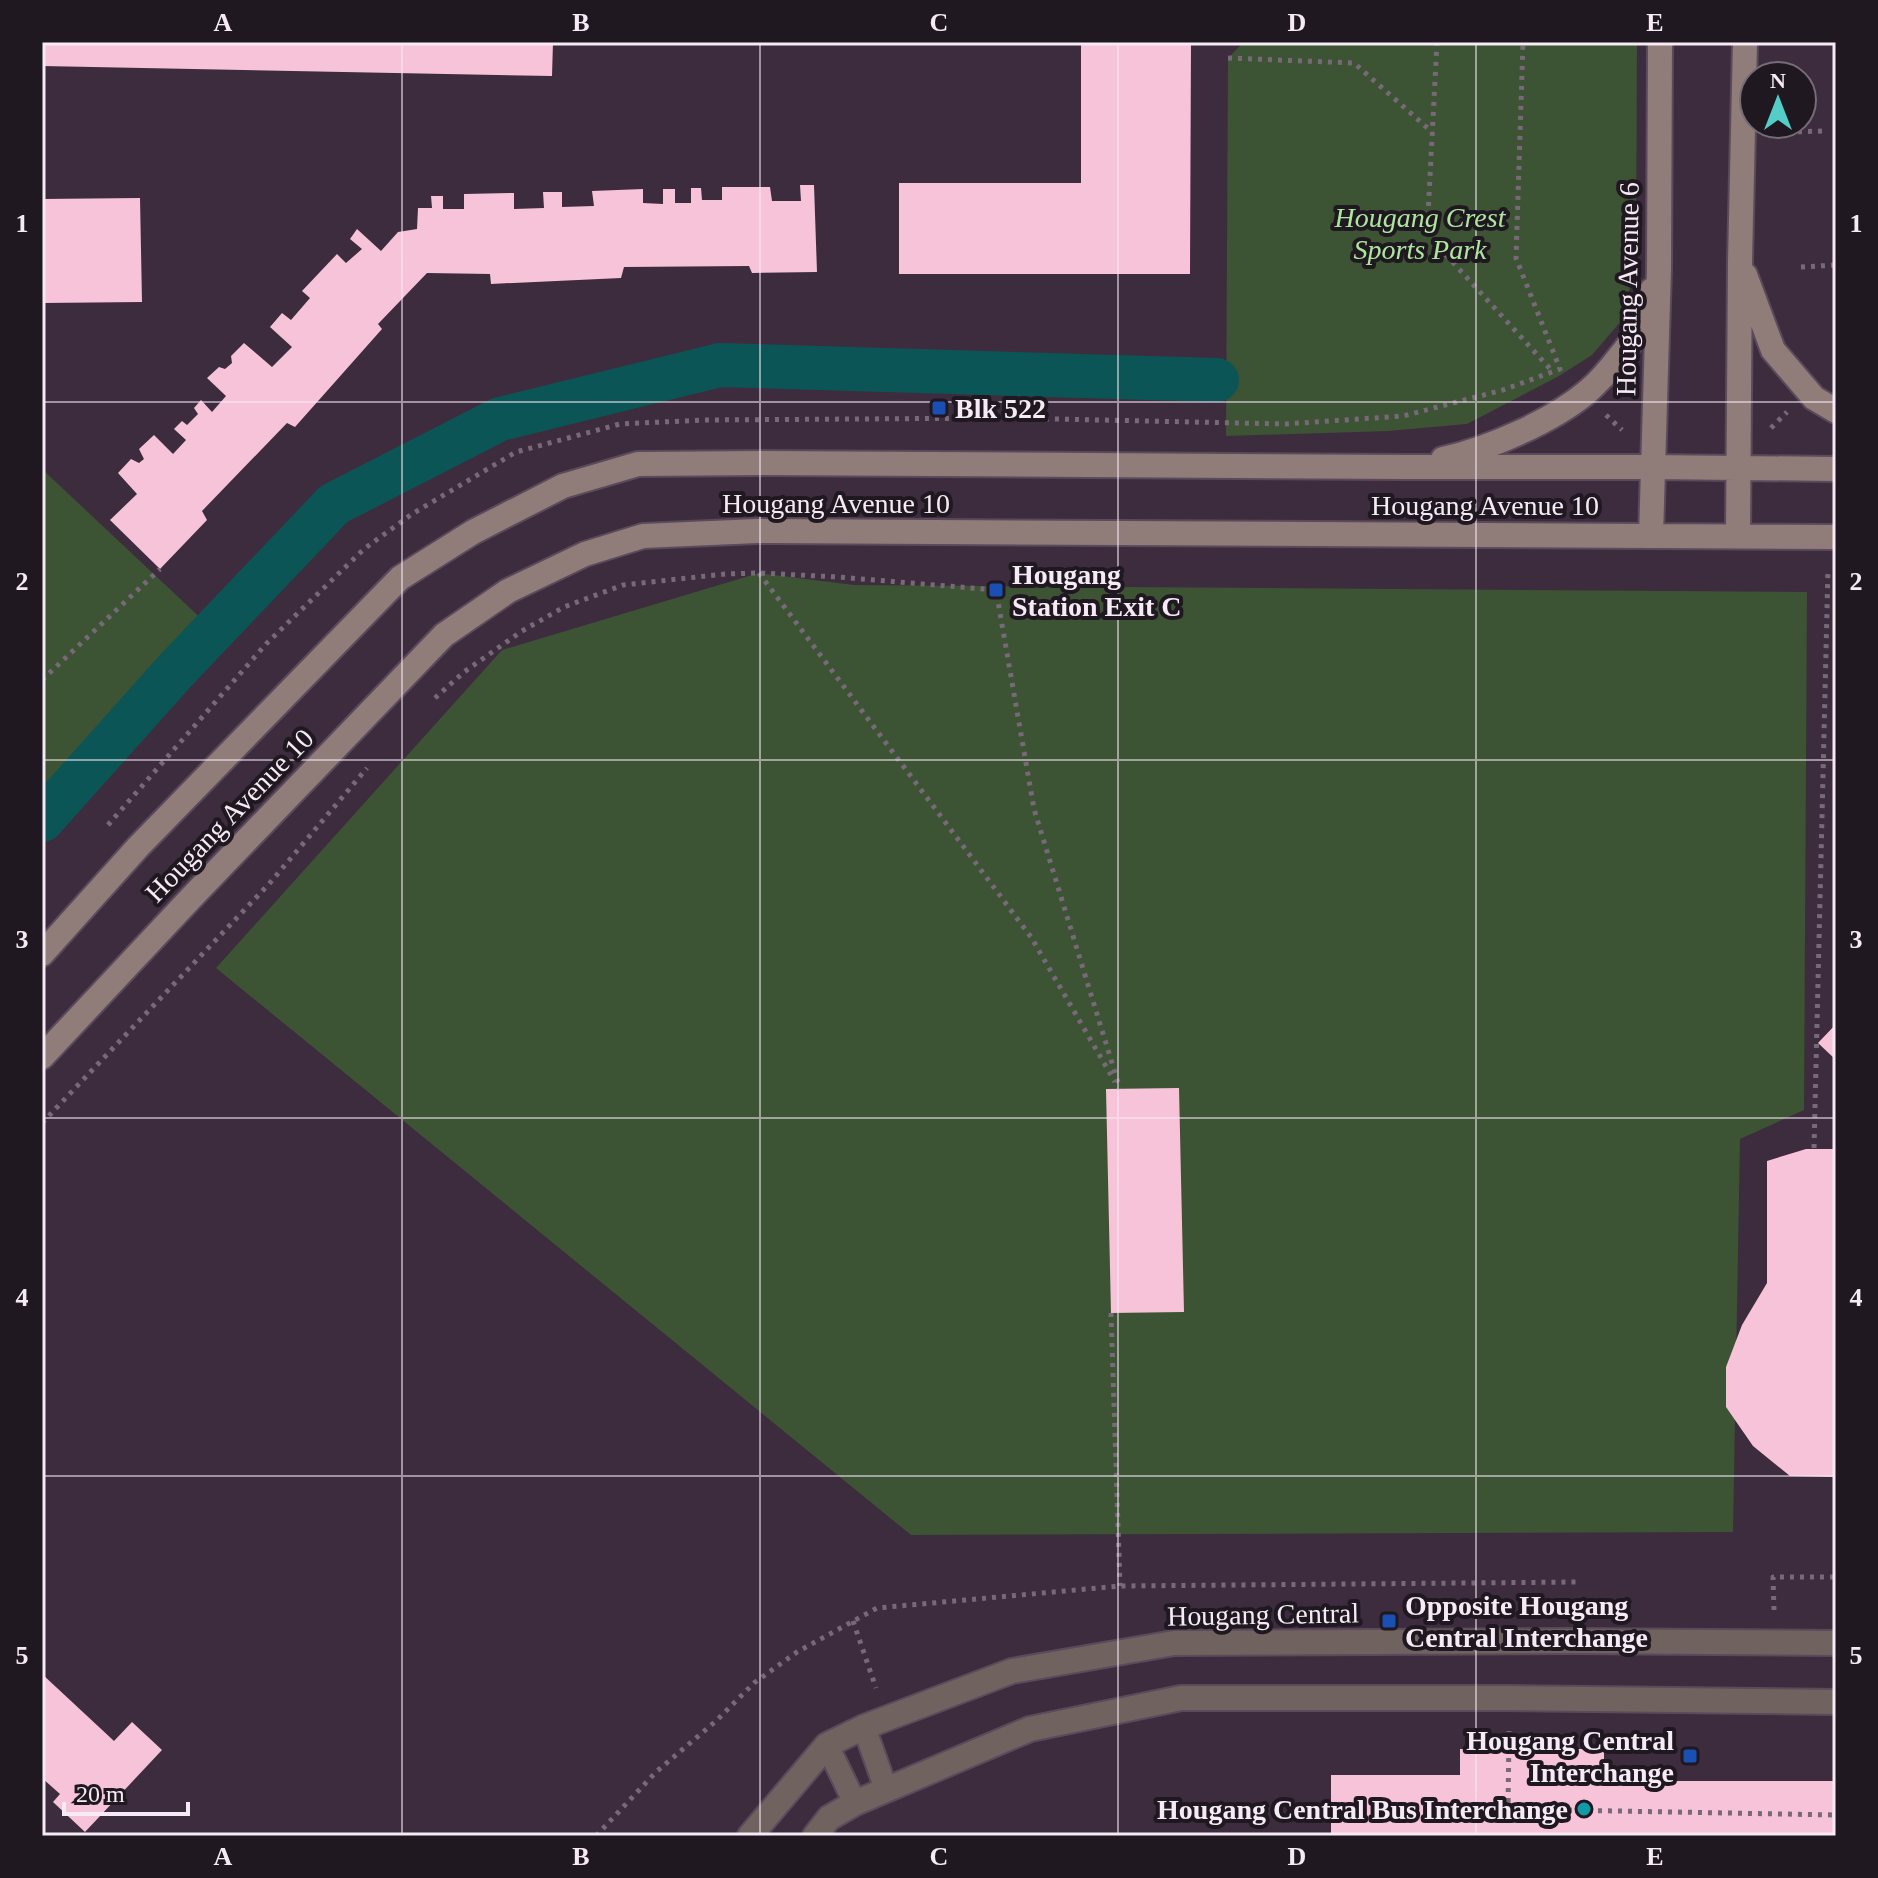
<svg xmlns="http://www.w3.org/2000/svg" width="1878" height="1878" font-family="'Times New Roman',serif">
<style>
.green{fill:#3c5334}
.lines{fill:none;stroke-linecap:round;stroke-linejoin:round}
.canal{stroke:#0c5556;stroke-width:44}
.building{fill:#f7c3d8}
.lane-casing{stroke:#5a4a5b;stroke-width:26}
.street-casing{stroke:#5a4a5b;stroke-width:28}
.secondary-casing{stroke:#5a4a5b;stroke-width:28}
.path{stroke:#786979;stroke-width:5;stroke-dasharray:4 6;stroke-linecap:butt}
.lane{stroke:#6f625f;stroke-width:22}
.street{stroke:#6f625f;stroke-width:24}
.secondary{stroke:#907c78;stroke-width:24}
.grid{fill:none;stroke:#f5eaf5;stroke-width:2;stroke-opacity:0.55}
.transit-dot{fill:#1a4fb4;stroke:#1f1820;stroke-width:3}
.culture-dot{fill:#0f9aa8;stroke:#1f1820;stroke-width:3}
.labels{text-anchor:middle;stroke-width:8;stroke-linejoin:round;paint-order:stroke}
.park-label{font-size:28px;font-style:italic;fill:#aee69e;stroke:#1f1820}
.street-label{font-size:28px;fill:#f5eaf5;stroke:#1f1820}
.poi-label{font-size:28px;font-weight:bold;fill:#f5eaf5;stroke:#1f1820;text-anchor:start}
.neatline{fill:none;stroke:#f5eaf5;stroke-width:3}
.grid-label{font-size:26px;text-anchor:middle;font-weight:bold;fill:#f5eaf5}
</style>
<rect width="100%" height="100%" fill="#3d2c3e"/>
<path class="green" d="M1244,42H1637L1636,264L1622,320L1592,355L1559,376L1467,424L1388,431L1226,436L1228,58Z
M42,469L224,640L42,845Z
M759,573L854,585L1807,592L1804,1110L1740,1139L1733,1532L911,1535L216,968L502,650Z"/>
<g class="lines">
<path class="canal" d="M42,820L177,669L334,504L500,419L720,365L1217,380"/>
</g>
<path class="building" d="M42,42H553L552,76L42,66Z
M1081,42H1191L1190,274H899V183H1081Z
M800,185H814L817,272L752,273L749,266L624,267L621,278L491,284L490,274L427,273L378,324L382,329L295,427L287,423L202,511L207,520L160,569L110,520L137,494L118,473L131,459L139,463L144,459L139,449L154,435L173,454L186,440L174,429L182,421L187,425L198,414L194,408L201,400L212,412L226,396L207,378L219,367L225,369L232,363L231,356L244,343L272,367L292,347L270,327L282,313L291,320L310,298L302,291L337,254L346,263L362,249L350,239L357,229L381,251L398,232L417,229L418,208H432L431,196H443V209H464V194L514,193V209L544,208L543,192H562V207L594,206L592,191L643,189V203L663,204V189H675V203H691V188H701L702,200H722V187H770L772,201H801Z
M140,198L142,302L42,303V199Z
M1836,1024V1060L1818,1043Z
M1179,1088L1184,1312L1111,1313L1106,1089Z
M1806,1149H1836V1477L1790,1476L1753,1446L1726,1407V1367L1742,1325L1767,1283V1161Z
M42,1674L114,1741L132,1722L162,1750L85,1832L53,1802L60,1794L42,1778Z
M1460,1749H1604V1781H1836V1836H1331V1775H1460Z"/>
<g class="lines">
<g class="lane-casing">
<path id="lane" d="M864,1727L886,1789
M827,1745L855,1803"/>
</g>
<g class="street-casing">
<path id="street" d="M750,1836L827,1745L864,1727L1012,1671L1174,1643L1571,1641L1836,1643
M815,1836L829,1818L855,1803L1030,1729L1181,1698H1508L1836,1702"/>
</g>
<g class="secondary-casing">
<path id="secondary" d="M1745,275L1773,350L1814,398L1836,411
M1443,459C1486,450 1553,421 1587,392C1599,382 1610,369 1620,356C1625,350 1631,343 1635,336C1642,322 1647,305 1652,290
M1651,536L1659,269L1660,42
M1738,536L1740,261L1745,42
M42,954L138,847L400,578L473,532L563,486L638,464L763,463L1406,467H1654L1836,469
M42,1057L191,898L444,635L508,591L585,554L643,536L757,531L1836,537"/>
</g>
<path class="path" d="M1437,42L1427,234L1553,372
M1228,58L1354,63L1432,132
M1788,132L1826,131
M1801,267L1836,265
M1606,415L1622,430
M1771,428L1787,412
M759,573L1031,937L1115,1082
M42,680L160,569
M435,698L464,672L522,631L564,607L623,585L725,574L759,573L838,577L996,590L1034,809L1120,1089
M108,825L266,644L364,549L412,514L516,452L620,424L704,420L1008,418L1285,424L1403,416L1503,390L1560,369L1516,258L1523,42
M42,1123L269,884L367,768
M1814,1148L1828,569
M1111,1313L1120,1586
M1774,1610L1773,1577H1836
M853,1621L876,1688
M1508,1809L1836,1815
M1375,1811L1508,1809L1509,1731
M596,1836L656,1772L716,1721L754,1683L797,1652L877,1608L1120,1586L1579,1582"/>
<use href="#lane" class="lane"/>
<use href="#street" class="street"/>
<use href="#secondary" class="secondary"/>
</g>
<path class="grid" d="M402,42V1836M760,42V1836M1118,42V1836M1476,42V1836M42,402H1836M42,760H1836M42,1118H1836M42,1476H1836"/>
<g class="transit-dot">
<rect x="931" y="400" width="16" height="16" rx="4"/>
<rect x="988" y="582" width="16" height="16" rx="4"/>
<rect x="1381" y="1613" width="16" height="16" rx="4"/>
<rect x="1682" y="1748" width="16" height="16" rx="4"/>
</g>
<circle class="culture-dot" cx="1584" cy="1809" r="8"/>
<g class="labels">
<g class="park-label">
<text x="1420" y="227">Hougang Crest<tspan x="1420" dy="32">Sports Park</tspan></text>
</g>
<g class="street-label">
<text transform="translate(1627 289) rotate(-89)" y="10">Hougang Avenue 6</text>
<text x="836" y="513">Hougang Avenue 10</text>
<text x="1485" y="515">Hougang Avenue 10</text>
<text transform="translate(229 815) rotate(-46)" y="10">Hougang Avenue 10</text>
<text transform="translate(1263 1614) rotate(-1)" y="10">Hougang Central</text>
</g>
<g class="poi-label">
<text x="955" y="418">Blk 522</text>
<text x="1012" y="584">Hougang<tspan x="1012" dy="32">Station Exit C</tspan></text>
<text x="1405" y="1615">Opposite Hougang<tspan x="1405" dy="32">Central Interchange</tspan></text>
<text x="1674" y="1750" text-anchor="end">Hougang Central<tspan x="1674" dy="32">Interchange</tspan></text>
<text x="1568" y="1819" text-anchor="end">Hougang Central Bus Interchange</text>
</g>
</g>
<rect width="1878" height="1878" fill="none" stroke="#1f1820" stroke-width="88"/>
<g transform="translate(1778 100)"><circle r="38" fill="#1f1820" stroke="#756c75" stroke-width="2"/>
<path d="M0-6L14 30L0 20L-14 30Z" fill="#54cdc8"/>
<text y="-12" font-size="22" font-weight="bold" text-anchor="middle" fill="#f5eaf5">N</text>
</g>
<path d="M64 1802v12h124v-12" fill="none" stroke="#f5eaf5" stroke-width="4"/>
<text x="76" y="1802" font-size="24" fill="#f5eaf5" stroke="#1f1820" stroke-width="6" paint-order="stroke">20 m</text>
<rect x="44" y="44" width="1790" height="1790" class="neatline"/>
<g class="grid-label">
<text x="223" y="31">A</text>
<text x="581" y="31">B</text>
<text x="939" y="31">C</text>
<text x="1297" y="31">D</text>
<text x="1655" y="31">E</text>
<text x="22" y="232">1</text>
<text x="1856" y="232">1</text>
<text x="22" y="590">2</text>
<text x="1856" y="590">2</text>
<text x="22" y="948">3</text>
<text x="1856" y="948">3</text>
<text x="22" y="1306">4</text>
<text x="1856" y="1306">4</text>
<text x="22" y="1664">5</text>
<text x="1856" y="1664">5</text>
<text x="223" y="1865">A</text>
<text x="581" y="1865">B</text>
<text x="939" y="1865">C</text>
<text x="1297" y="1865">D</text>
<text x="1655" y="1865">E</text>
</g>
</svg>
